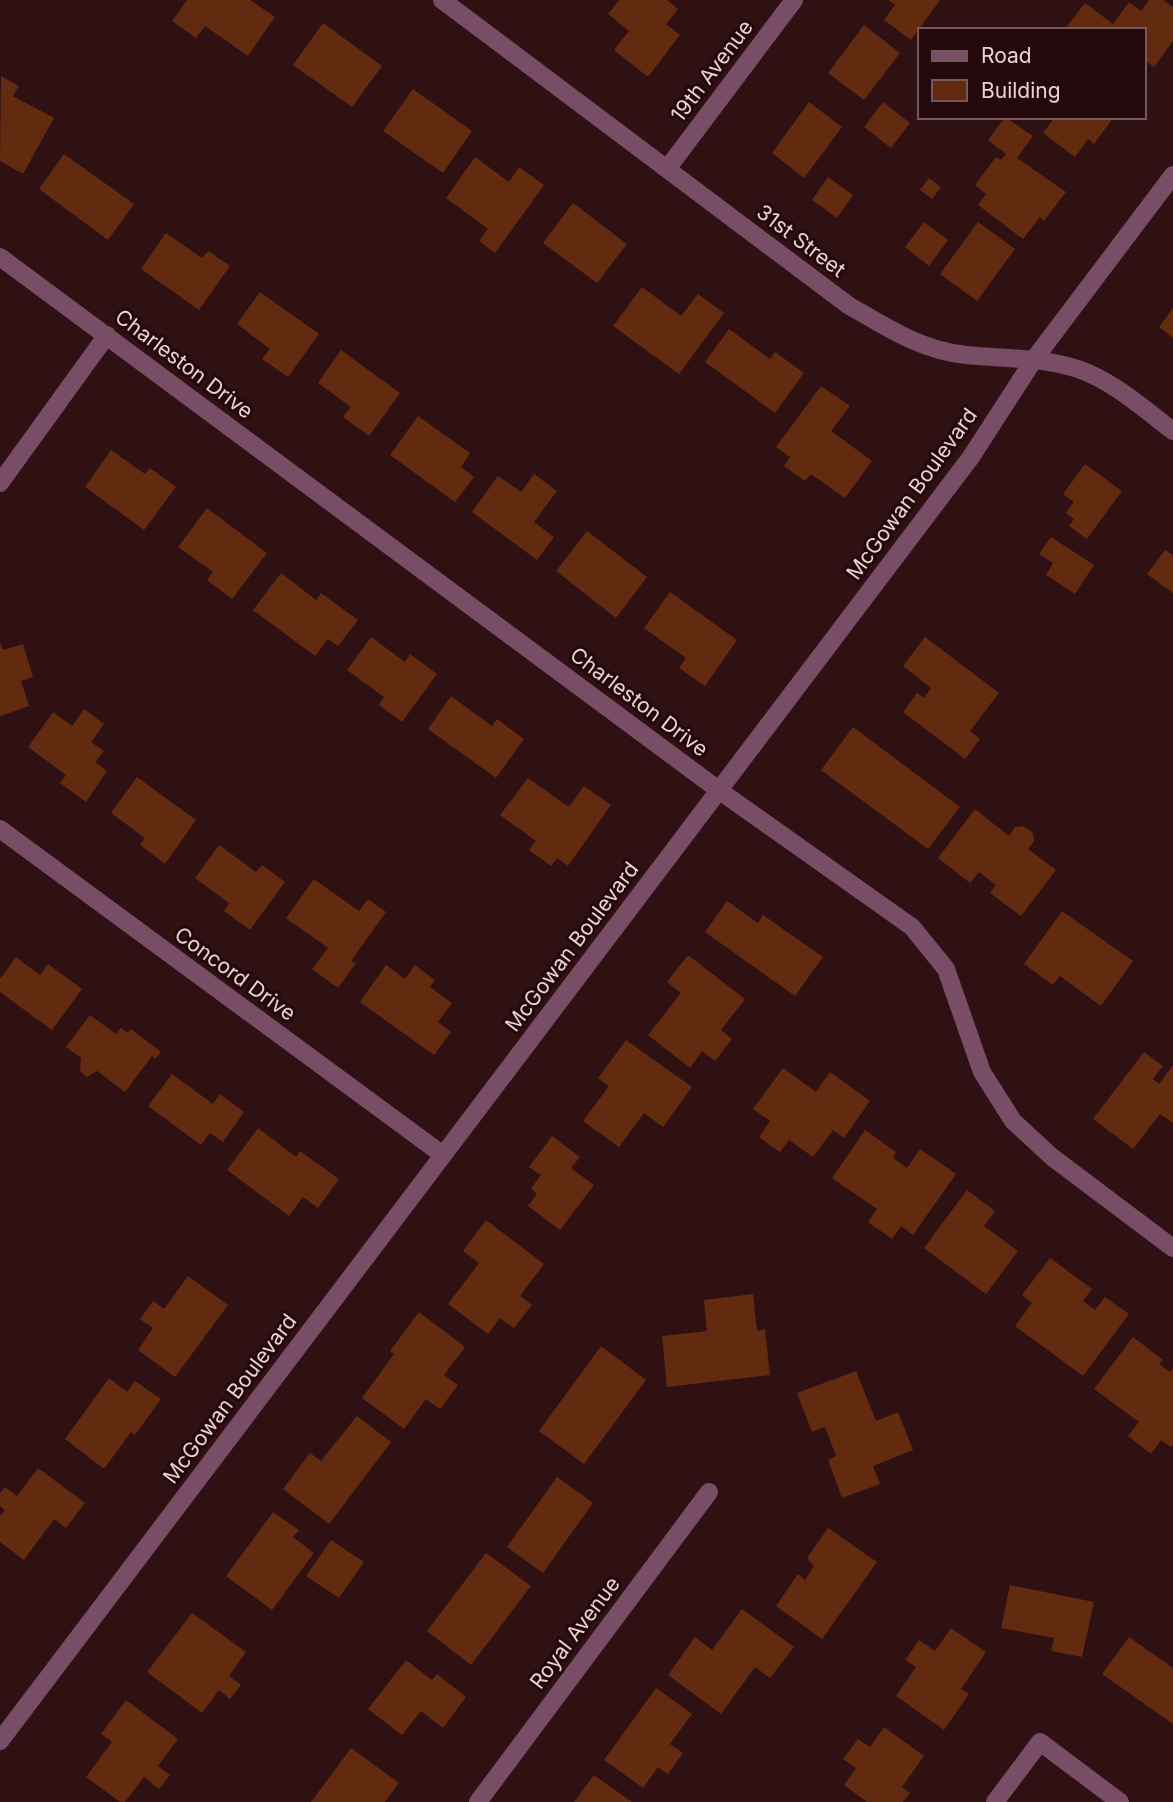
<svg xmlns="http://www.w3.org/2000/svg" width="1173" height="1802" font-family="Inter,sans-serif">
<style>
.building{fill:#622a0f}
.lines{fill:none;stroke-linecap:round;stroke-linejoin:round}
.minor{stroke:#794d65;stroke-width:18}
.labels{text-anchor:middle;stroke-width:6;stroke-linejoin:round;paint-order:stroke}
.street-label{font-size:21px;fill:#e9d3d4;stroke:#24080c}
</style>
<rect width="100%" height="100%" fill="#2f1114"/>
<path class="building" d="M187,0H250L275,17L248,56L205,26L196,38L172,21Z
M619,0H667L678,9L666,24L680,35L648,77L614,50L629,31L608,14Z
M888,0H940L911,40L884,20L895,5Z
M1149,0H1163L1173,7V41L1154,67L1143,59V30L1110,27L1064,30L1085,3L1113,24L1129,2L1141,11Z
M323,23L382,66L352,107L293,65Z
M864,25L900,53L864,100L828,73Z
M1,76L19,86L13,96L54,118L23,174L0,161Z
M413,89L472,131L443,173L383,131Z
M809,102L842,127L804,178L772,153Z
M883,102L910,123L891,148L864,127Z
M1005,117L1033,136L1017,158L1066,192L1044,221L1040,217L1023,239L978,205L986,194L975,185L996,157L1001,160L1006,154L988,140Z
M1055,117H1114L1094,144L1088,139L1075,157L1043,133Z
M64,154L134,204L108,240L39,189Z
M475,157L509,182L519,167L544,185L495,253L479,241L488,229L446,198Z
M828,177L853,195L837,218L812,200Z
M929,178L941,187L932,199L920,190Z
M573,203L627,244L597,283L543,243Z
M924,222L948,240L929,266L905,247Z
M978,222L1015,249L977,301L940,274Z
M166,233L202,258L208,251L230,266L199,310L141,269Z
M642,287L681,316L698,294L724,313L679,374L613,326Z
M260,292L319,334L288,377L262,359L270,349L237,324Z
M1173,308V338L1159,327Z
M729,329L770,359L775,352L804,373L775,413L705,362Z
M341,350L400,393L369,436L343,417L351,407L318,383Z
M821,386L850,406L831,431L872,461L845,498L811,474L805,481L784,466L790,457L776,447Z
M418,416L470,453L461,467L474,477L455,502L390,455Z
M111,450L145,474L150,468L176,487L144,530L85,487Z
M1085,464L1122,491L1087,539L1069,526L1074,519L1066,513L1074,502L1063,494Z
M534,474L557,491L534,522L554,537L537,560L472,512L498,476L521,492Z
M207,508L267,553L232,599L207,580L213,572L178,547Z
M587,531L647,577L616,618L556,571Z
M1051,537L1094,565L1075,594L1046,575L1053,563L1039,554Z
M1165,550L1173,555V593L1147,574Z
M281,573L316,600L321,593L358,620L338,646L328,639L315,656L253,610Z
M670,592L737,640L705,686L679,668L686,658L644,628Z
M371,637L405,662L410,654L437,674L402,722L379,705L384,697L347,670Z
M925,637L999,693L970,731L980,739L965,759L903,712L917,693L924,698L931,688L903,666Z
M0,642L3,650L23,644L33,677L21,681L29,706L0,716Z
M451,696L492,726L497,719L524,739L496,778L428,729Z
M84,709L104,724L91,742L104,751L95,762L107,771L86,802L60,783L66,775L28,747L53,712L72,726Z
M853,727L960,807L928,849L821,770Z
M137,777L196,820L165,864L140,845L145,838L111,813Z
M528,778L569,807L584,786L611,805L568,866L557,858L551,866L529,850L536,841L500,815Z
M975,809L1009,836L1015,827L1023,826L1033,833L1034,841L1028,849L1056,870L1021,916L990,893L996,885L979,872L970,883L938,858Z
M219,845L256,872L262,865L285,882L250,930L224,911L229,903L195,878Z
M314,879L359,911L368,899L386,912L351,961L356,963L338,988L312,969L328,948L286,918Z
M727,901L758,923L763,915L823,957L795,996L705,932Z
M1062,911L1133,961L1101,1006L1060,976L1053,985L1024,964Z
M688,955L745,999L721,1030L732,1039L715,1061L702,1051L690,1068L648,1035L681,993L667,982Z
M16,957L40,975L48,964L82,989L52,1030L0,992V979Z
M386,965L405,979L415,965L435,980L430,987L452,1003L438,1022L451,1032L434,1055L360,1002Z
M90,1015L116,1034L121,1028L128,1033L131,1029L161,1052L155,1059L152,1056L125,1092L97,1071L87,1077L80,1071L81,1058L66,1047Z
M626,1040L692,1087L663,1127L644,1113L619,1147L583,1121L609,1086L598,1078Z
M1144,1052L1163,1066L1153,1079L1159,1084L1173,1065V1123L1160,1114L1133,1149L1093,1119Z
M783,1068L816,1092L830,1072L870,1101L844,1138L833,1130L813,1157L789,1140L780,1152L759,1137L770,1121L753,1109Z
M172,1074L213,1104L220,1094L244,1112L223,1142L210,1133L201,1145L148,1106Z
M258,1128L296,1157L300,1151L339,1179L318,1208L303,1197L289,1216L227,1170Z
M865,1130L896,1152L893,1158L907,1168L920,1149L956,1174L913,1235L901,1226L892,1239L868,1222L877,1209L832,1178Z
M552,1136L580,1157L571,1168L594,1185L560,1230L528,1206L537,1194L531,1188L541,1175L529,1167Z
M967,1190L995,1211L984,1226L1018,1251L986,1294L924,1248Z
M486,1220L544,1264L520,1296L532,1305L514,1328L500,1318L488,1334L448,1304L479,1263L463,1251Z
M1050,1258L1092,1289L1083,1301L1095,1310L1105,1297L1129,1314L1083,1376L1015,1326L1032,1303L1022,1295Z
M188,1276L228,1305L175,1377L138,1350L153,1328L140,1319L153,1301L164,1309Z
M753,1294L757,1331L765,1329L770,1375L667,1387L662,1336L707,1331L704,1300Z
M419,1312L465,1347L444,1375L458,1385L440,1409L426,1399L404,1429L362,1398L394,1354L390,1351Z
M1133,1337L1163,1360L1159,1364L1170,1372L1173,1368V1445L1171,1447L1161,1440L1151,1454L1128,1436L1139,1422L1094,1389Z
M601,1346L646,1380L584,1464L539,1431Z
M856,1371L876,1421L898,1412L913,1450L873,1466L880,1484L842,1498L828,1460L836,1456L825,1427L812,1432L797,1393Z
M109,1378L127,1392L135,1381L161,1399L135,1435L131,1432L104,1469L65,1439Z
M357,1416L391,1442L329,1524L283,1489L310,1453L321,1461Z
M38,1468L85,1503L66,1528L54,1519L24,1560L0,1542V1516L5,1510L0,1506V1493L5,1487L17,1496Z
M557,1477L593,1503L543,1573L507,1547Z
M273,1512L299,1530L293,1537L314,1553L272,1610L226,1576Z
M828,1528L877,1562L822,1639L776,1606L798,1574L805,1580L814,1566L807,1558Z
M331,1540L364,1562L339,1598L306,1576Z
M486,1553L531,1586L471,1665L427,1631Z
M1010,1585L1094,1602L1082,1657L1051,1651L1054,1638L1001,1628Z
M742,1609L794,1647L770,1678L755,1667L721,1714L668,1675L695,1637L712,1650Z
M192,1613L246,1652L229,1676L241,1685L230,1699L219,1690L202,1713L147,1672Z
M951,1628L986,1652L961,1689L969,1694L944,1730L896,1696L916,1667L905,1660L919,1640L935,1651Z
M1129,1637L1173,1668V1724L1102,1674Z
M406,1660L432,1680L437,1674L466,1697L443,1728L421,1711L402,1735L368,1709Z
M656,1688L692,1714L670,1744L683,1753L668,1774L658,1767L643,1788L604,1760Z
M126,1700L178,1739L158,1766L170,1775L159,1789L144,1777L125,1802H120L86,1777L112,1742L101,1734Z
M884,1727L924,1756L902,1787L910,1793L903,1802H867L844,1785L856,1768L843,1759L858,1739L870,1747Z
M351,1748L399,1783L385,1802H311Z
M594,1775L632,1802H574Z"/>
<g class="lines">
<path class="minor" d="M442,0L848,305C886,327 922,351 966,355C1005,359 1040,357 1078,369C1113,381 1144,409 1173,431
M667,169L794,0
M0,257L720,791L912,927L946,969L982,1072L1013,1121L1052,1157L1173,1248
M0,483L107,335
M0,829L443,1155
M0,1741L971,457L1035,358L1173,175
M478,1802L709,1492
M995,1802L1040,1742L1120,1802"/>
</g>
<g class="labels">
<g class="street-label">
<text transform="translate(712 71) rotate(-53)" y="7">19th Avenue</text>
<text transform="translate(801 241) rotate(37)" y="7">31st Street</text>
<text transform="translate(184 364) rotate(37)" y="7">Charleston Drive</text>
<text transform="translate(912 494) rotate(-54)" y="7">McGowan Boulevard</text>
<text transform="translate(639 702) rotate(37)" y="7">Charleston Drive</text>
<text transform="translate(572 947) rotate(-53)" y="7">McGowan Boulevard</text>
<text transform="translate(235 974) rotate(36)" y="7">Concord Drive</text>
<text transform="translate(230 1399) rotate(-53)" y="7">McGowan Boulevard</text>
<text transform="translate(575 1633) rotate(-53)" y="7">Royal Avenue</text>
</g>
</g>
<rect x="918" y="28" width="228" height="91" fill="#24080c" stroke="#73595c" stroke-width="2"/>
<rect x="932" y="51" width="35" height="10" fill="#794d65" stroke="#73595c" stroke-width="2"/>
<text x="981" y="63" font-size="21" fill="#e9d3d4">Road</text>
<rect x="932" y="80" width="35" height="21" fill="#622a0f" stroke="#73595c" stroke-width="2"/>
<text x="981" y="98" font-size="21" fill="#e9d3d4">Building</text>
</svg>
